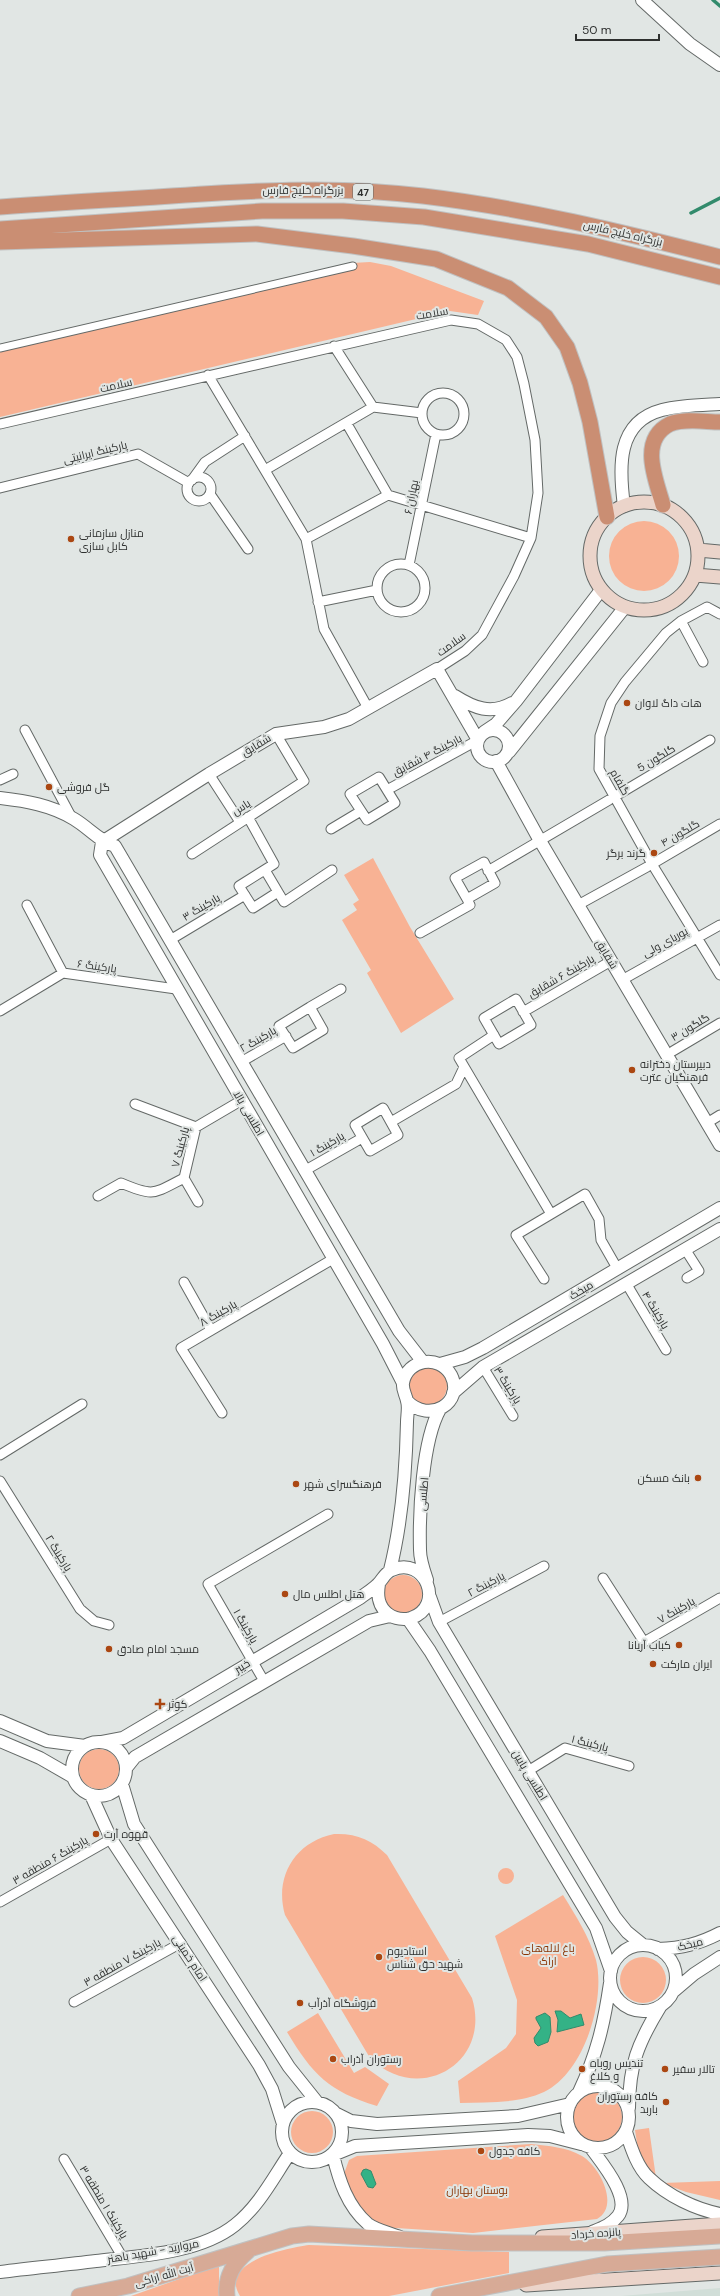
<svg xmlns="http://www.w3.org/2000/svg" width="720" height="2296" font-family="'DM Sans',Cairo,sans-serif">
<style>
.built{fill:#d1ded8}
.green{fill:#f8b294}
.water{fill:#34b286;stroke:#328b6c}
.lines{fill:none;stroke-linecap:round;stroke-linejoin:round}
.stream{stroke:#328b6c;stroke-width:3.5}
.pedestrian-casing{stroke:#646967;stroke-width:9}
.minor-casing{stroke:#646967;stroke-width:11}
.tertiary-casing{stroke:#646967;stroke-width:14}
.secondary-casing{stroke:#646967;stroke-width:15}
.primary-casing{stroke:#c0c1c1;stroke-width:17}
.trunk-casing{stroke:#c0c1c1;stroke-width:17}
.pedestrian{stroke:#fff;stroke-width:7}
.minor{stroke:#fff;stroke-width:9}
.tertiary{stroke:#fff;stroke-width:12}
.secondary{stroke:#ebd4ca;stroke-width:13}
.primary{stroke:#d7aa96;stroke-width:15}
.trunk{stroke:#ca8e73;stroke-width:15}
.poi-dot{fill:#ab4712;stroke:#e1e6e4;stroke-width:1.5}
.labels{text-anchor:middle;stroke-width:4;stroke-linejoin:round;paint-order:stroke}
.shield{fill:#e1e6e4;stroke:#646765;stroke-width:1}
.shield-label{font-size:10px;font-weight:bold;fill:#2e302f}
.street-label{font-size:11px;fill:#2e302f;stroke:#e1e6e4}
.poi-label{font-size:11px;fill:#2e302f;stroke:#e1e6e4;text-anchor:start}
.park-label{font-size:11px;fill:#8a3606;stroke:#e1e6e4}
</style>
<rect width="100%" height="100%" fill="#e1e6e4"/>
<path class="built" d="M720,2288V2296H621Z"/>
<path class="green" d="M370,262L391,266L484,301L478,315L450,311L0,417V345L352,263Z
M609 556a35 35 0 1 1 70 0a35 35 0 1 1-70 0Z
M373,858L410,927L454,999L401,1033L367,973L371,970L342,920L357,910L353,904L359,900L344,875Z
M409 1386a19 19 0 1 1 38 0a19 19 0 1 1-38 0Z
M384 1594a19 19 0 1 1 38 0a19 19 0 1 1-38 0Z
M79 1769a20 20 0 1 1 40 0a20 20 0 1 1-40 0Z
M334,1834C356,1833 372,1840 387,1855L472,1998C492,2063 419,2106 370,2058L285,1915C274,1877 295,1842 334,1834Z
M498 1876a8 8 0 1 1 16 0a8 8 0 1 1-16 0Z
M563,1895C576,1916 589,1936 596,1960C606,2000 584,2073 544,2092C518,2104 487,2102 460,2103L458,2081L506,2048L516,2034L517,2000L495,1936Z
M620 1980a23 23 0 1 1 46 0a23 23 0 1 1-46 0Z
M318,2013L354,2073L365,2067L389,2084L377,2106C328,2091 313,2075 287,2032Z
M572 2117a25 25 0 1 1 50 0a25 25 0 1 1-50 0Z
M291 2132a21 21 0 1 1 42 0a21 21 0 1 1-42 0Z
M649,2128L656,2178L640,2163L635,2130Z
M531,2144C549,2146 566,2147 582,2156C600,2167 620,2206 597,2219L473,2233L381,2227L367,2220L341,2182L349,2160L357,2156Z
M720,2181V2200L686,2192L662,2183Z
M309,2245L509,2252V2273L389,2296H240C218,2261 288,2248 309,2245Z
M219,2265V2296H131Z"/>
<path class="water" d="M555,2011H561L570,2018L581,2014L584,2025L557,2032L558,2020Z
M545,2013L550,2017L551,2032L548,2042L538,2046L535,2043L534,2038L541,2028L536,2019V2017Z
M366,2169L371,2171L376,2184L373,2188L368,2187L361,2174L363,2170Z"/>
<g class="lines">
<path class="stream" d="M713,0L720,6
M691,213L720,198"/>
<g class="pedestrian-casing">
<path id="pedestrian" d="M0,348L353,266"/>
</g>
<g class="minor-casing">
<path id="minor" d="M334,346L373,407
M208,375L306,539L324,629L368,708
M422 414a21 21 0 1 1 42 0a21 21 0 1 1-42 0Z
M0,424L451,320L478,324L506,340L517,357L524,384L535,440L538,493L531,538L514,576L482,635L465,651L437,669
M347,424L388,495L531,538
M265,470L373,407L422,413
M187 489a12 12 0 1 1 24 0a12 12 0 1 1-24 0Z
M192,480L205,462L245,436
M0,488L138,454L189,483
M210,494L248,549
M306,539L388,495
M377 588a24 24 0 1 1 48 0a24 24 0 1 1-48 0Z
M409,565L436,434
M318,602L377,590
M720,614L707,607L681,621L666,633L625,682L611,703L600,736L599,769L652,864L720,975
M681,621L703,662
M25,730L72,818
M209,774L240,822
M379,777L395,803L367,820L350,794Z
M0,780L13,774
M387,790L478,740
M614,797L710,740
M248,817L274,864L239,886L253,908L278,892L265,870
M331,829L361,811
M192,854L304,781L276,734
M484,862L495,883L467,899L455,878Z
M652,864L720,824
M488,871L609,800
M278,892L284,902L332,870
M27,905L63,973
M578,905L647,867
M420,933L470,905L467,899
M170,940L245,895
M622,980L720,925
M516,999L531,1025L499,1044L484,1018Z
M310,1007L323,1030L293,1048L279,1026Z
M310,1007L341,989
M0,1011L63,973L176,989
M523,1012L611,961
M494,1035L459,1058L551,1214
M673,1051L720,1023
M241,1062L286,1036
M135,1104L196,1127
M383,1108L398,1135L370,1151L355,1125Z
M391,1122L456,1084L464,1067
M707,1123L720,1115
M304,1171L362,1138
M184,1178L198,1202
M98,1196L121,1183C154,1197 153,1194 184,1178L196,1127L242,1100
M685,1249L699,1271L687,1278
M544,1279L516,1235L585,1194L599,1219L601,1240L617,1268
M184,1282L211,1330
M626,1283L666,1350
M483,1367L513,1416
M222,1413L181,1348L333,1259
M0,1455L82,1404
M0,1481L80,1609L94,1621L109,1625
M603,1578L644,1642L720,1598
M439,1622L544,1566
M264,1681L208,1584L328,1514
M528,1771L565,1748L629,1766
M0,1902L111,1839
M74,2002L181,1943
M64,2159L123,2258"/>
</g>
<g class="tertiary-casing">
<path id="tertiary" d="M642,0L690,44L720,65
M624,506C619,468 616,422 662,410C681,405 701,405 720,404
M455,696C474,708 491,715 512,703
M477 746a16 16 0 1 1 32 0a16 16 0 1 1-32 0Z
M484,732L496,724L516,701L601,590
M509,752L625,607
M496,761L539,839L720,1145
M0,798C26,801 51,805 74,819C89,828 99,841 115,846L399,1331L423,1362
M102,842L100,855L383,1344L403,1383
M102,842L209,774L276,734L324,727L349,719L437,669L478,740
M440,1364L465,1357L483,1348L720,1208
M453,1393L483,1367L720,1229
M390,1570C402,1522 406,1472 407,1422C407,1416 409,1407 407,1401C406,1395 402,1390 403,1383C407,1359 439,1354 451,1375C465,1403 429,1424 407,1401
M427,1580C424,1571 420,1560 420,1550C419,1513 422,1441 440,1409
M430,1597L439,1622L615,1917L627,1932L643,1945
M408,1619L430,1651L596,1928L611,1971
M0,1721L47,1741L85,1746
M0,1741L40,1758L73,1777
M102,1742L123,1738L360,1598C365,1594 372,1590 377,1585C383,1580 384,1573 392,1570C425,1555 446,1606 411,1618C404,1620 395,1619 388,1614C378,1606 377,1596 379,1584
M72 1769a27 27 0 1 1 54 0a27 27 0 1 1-54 0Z
M127,1767L135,1757L369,1621L390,1616
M122,1784L134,1824L289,2067L317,2102
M91,1795L111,1839L259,2065L272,2089L283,2124
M610 1978a33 33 0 1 1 66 0a33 33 0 1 1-66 0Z
M658,1949C682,1948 699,1944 720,1933
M674,1991L694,1974L720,1957
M567 2117a31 31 0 1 1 62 0a31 31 0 1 1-62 0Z
M579,2092C597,2054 604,2024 610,1983
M282 2132a30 30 0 1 1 60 0a30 30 0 1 1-60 0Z
M629,2108C629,2065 638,2043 660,2007
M337,2114L351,2121L377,2124L518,2116L570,2104
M626,2132C631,2147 637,2167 649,2178C668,2196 695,2209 720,2214
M591,2148C601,2162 632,2198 618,2216C611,2225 602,2228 592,2232
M400,2237C390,2233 376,2230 368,2224C347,2206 339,2180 333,2155L355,2146L528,2135L550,2136L581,2144
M0,2272C32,2268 64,2265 96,2261C140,2256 200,2253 235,2225C259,2206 273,2178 290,2153"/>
</g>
<g class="secondary-casing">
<path id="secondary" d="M590 556a54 54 0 1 1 108 0a54 54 0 1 1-108 0Z
M698,550L720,552
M695,575L720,577
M542,2237L720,2224
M526,2285L720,2273"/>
</g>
<g class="primary-casing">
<path id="primary" d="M79,2296L128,2286L292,2236L309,2234L472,2243H604L720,2236
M227,2296C225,2276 234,2263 248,2251
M439,2296L607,2264L720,2257"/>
</g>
<g class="trunk-casing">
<path id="trunk" d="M0,207C52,203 105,200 157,197C245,191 335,185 423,196C524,208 622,232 720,257
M0,229L262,211H343L424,217L588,244L720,277
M0,242L257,234L353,246L436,259L508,288L546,317L567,347L580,383L590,422L607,517
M663,505C656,480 638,440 670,424C684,418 706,422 720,422"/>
</g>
<use href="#pedestrian" class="pedestrian"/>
<use href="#minor" class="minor"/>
<use href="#tertiary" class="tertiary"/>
<use href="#secondary" class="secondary"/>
<use href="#primary" class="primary"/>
<use href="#trunk" class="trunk"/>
</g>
<g class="poi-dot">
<circle cx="71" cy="539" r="4"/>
<circle cx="627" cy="703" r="4"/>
<circle cx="49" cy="787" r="4"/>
<circle cx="654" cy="853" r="4"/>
<circle cx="632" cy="1070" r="4"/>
<circle cx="698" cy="1478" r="4"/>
<circle cx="296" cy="1484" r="4"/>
<circle cx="285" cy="1594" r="4"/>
<circle cx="679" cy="1645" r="4"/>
<circle cx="109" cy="1649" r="4"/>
<circle cx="653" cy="1664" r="4"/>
<path d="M158 1698h4v4h4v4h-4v4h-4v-4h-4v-4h4z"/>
<circle cx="96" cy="1834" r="4"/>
<circle cx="379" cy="1957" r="4"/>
<circle cx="300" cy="2003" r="4"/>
<circle cx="333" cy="2059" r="4"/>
<circle cx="582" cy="2069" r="4"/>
<circle cx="665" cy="2069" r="4"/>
<circle cx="666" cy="2102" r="4"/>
<circle cx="481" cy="2151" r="4"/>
</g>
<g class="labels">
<rect class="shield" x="353" y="184" width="20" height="16" rx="3"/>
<g class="shield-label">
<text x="363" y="196">47</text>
</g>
<g class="street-label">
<text x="303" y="194">بزرگراه خلیج فارس</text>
<text transform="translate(623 233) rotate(13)" y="4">بزرگراه خلیج فارس</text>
<text transform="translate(432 313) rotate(-10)" y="4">سلامت</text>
<text transform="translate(116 385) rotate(-13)" y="4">سلامت</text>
<text transform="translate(95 452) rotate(-14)" y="4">پارکینگ ایرانیتی</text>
<text transform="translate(411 497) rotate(-79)" y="4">بهاران ۶</text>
<text transform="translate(451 644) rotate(-36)" y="4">سلامت</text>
<text transform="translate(256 745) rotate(-31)" y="4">شقایق</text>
<text transform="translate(427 755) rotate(-28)" y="4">پارکینگ ۴ شقایق</text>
<text transform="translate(656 758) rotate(-31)" y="4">گلگون 5</text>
<text transform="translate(620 782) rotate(61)" y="4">گلفام</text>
<text transform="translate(241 807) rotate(-33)" y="4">یاس</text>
<text transform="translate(680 833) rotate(-30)" y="4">گلگون ۴</text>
<text transform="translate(201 907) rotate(-31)" y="4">پارکینگ ۳</text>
<text transform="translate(665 942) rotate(-29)" y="4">پوریای ولی</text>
<text transform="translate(607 954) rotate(59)" y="4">شقایق</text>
<text transform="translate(97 966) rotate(8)" y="4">پارکینگ ۶</text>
<text transform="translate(561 976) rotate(-30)" y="4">پارکینگ ۶ شقایق</text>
<text transform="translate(690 1027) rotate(-31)" y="4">گلگون ۳</text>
<text transform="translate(258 1039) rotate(-30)" y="4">پارکینگ ۲</text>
<text transform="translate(249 1113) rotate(60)" y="4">اطلسی بالا</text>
<text transform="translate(327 1144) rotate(-30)" y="4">پارکینگ ۱</text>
<text transform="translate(180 1147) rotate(-75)" y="4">پارکینگ ۷</text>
<text transform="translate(581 1290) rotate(-31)" y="4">میخک</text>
<text transform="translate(656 1310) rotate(59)" y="4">پارکینگ ۴</text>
<text transform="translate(218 1313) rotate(-30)" y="4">پارکینگ ۸</text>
<text transform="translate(508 1385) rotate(58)" y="4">پارکینگ ۳</text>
<text transform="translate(423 1494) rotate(-85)" y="4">اطلسی</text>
<text transform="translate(59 1553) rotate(58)" y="4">پارکینگ ۲</text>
<text transform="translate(486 1584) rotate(-28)" y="4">پارکینگ ۲</text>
<text transform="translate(676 1610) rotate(-30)" y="4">پارکینگ ۷</text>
<text transform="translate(246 1626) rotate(60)" y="4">پارکینگ ۱</text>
<text transform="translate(242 1666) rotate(-31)" y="4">خیبر</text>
<text transform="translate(590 1743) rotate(14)" y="4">پارکینگ ۱</text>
<text transform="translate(530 1775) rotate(59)" y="4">اطلسی پایین</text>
<text transform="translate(50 1860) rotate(-30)" y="4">پارکینگ ۶ منطقه ۳</text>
<text transform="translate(690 1944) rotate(-14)" y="4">میخک</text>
<text transform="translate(190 1958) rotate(57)" y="4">امام خمینی</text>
<text transform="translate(122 1962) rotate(-29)" y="4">پارکینگ ۷ منطقه ۳</text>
<text transform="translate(104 2202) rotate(59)" y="4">پارکینگ ۱ منطقه ۳</text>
<text transform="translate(596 2233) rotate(-4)" y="4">پانزده خرداد</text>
<text transform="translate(153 2251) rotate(-10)" y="4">مروارید - شهید باهنر</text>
<text transform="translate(164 2275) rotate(-16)" y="4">آیت الله اراکی</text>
</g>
<g class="poi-label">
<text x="79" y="537">منازل سازمانی<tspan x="79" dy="13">کابل سازی</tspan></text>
<text x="635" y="707">هات داگ لاوان</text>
<text x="57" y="791">گل فروشی</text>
<text x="646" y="857" text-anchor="end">گرند برگر</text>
<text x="640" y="1068">دبیرستان دخترانه<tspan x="640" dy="13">فرهنگیان عترت</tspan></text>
<text x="690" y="1482" text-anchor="end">بانک مسکن</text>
<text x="304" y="1488">فرهنگسرای شهر</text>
<text x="293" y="1598">هتل اطلس مال</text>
<text x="671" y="1649" text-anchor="end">کباب آریانا</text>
<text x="117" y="1653">مسجد امام صادق</text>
<text x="661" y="1668">ایران مارکت</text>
<text x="168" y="1708">کوثر</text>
<text x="104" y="1838">قهوه آرت</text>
<text x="387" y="1955">استادیوم<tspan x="387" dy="13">شهید حق شناس</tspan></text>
<text x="308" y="2007">فروشگاه آذرآب</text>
<text x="341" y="2063">رستوران آذراب</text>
<text x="590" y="2067">تندیس روباه<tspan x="590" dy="13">و کلاغ</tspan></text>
<text x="673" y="2073">تالار سفیر</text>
<text x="658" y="2100" text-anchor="end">کافه رستوران<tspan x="658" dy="13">باربد</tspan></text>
<text x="489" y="2155">کافه جدول</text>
</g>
<g class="park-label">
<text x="548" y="1952">باغ لاله‌های<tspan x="548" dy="13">اراک</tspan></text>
<text x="477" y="2194">بوستان بهاران</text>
</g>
</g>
<path d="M576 34v6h83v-6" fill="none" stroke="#2e302f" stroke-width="2"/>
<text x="582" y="34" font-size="12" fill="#2e302f" stroke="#e1e6e4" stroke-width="3" paint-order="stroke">50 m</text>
</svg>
